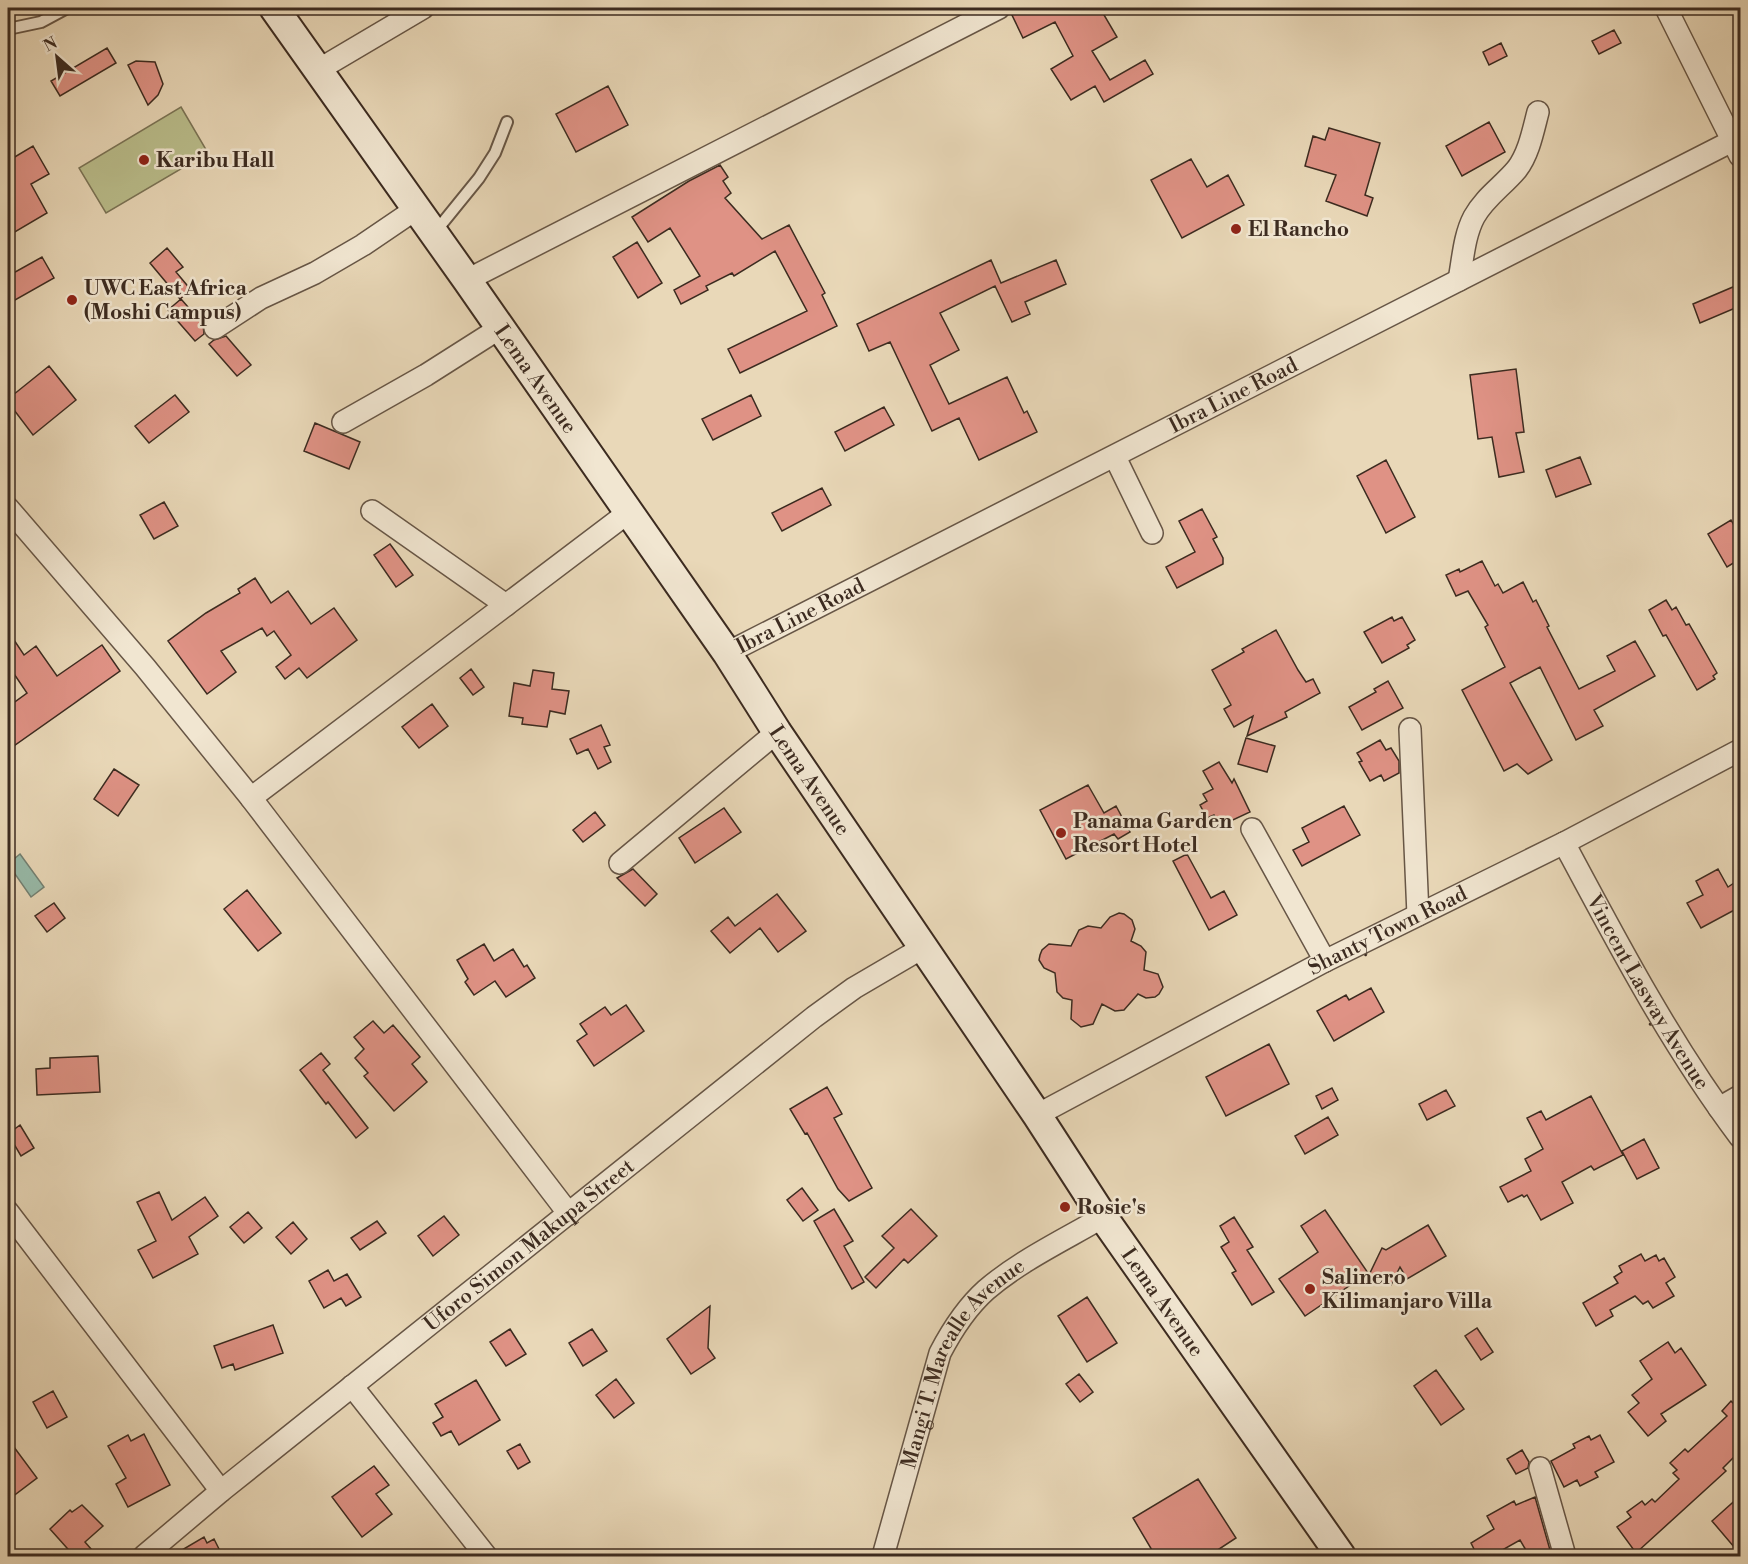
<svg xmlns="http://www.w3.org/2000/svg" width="1748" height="1564" font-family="'Libre Bodoni',serif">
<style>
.green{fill:#babe8c;stroke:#7b7456;stroke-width:1.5}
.water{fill:#98bbaa;stroke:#738173;stroke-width:1.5}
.building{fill:#df9285;stroke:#3c2b20;stroke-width:1.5}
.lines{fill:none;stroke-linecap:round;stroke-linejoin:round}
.lane-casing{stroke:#675646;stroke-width:14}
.street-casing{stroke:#675646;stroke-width:24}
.secondary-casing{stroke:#3c2b20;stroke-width:32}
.lane{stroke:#f1e6d1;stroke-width:10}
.street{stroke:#f1e6d1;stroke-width:21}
.secondary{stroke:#f1e6d1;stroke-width:28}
.poi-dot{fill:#8f2418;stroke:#f1e6d1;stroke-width:2}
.labels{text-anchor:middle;stroke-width:5;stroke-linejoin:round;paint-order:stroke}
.poi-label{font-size:21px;font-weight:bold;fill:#3c2b20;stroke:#f1e6d1;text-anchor:start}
.street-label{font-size:21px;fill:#3c2b20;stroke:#f1e6d1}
</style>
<rect width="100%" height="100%" fill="#e9d8b8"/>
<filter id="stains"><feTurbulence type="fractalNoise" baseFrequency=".00333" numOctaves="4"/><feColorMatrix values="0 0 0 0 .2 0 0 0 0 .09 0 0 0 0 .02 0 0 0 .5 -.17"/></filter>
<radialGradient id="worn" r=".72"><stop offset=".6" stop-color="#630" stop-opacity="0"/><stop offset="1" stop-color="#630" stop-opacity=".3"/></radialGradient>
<path class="green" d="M181,107L208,153L106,213L79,168Z"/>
<path class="water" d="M20,854L44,887L31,897L8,864Z"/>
<path class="building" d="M1022,8H1100L1117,37L1092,51L1110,80L1145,60L1153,74L1104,102L1095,86L1071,100L1051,69L1073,56L1055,22L1023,38L1011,13Z
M1614,30L1621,43L1599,54L1592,41Z
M1501,43L1507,56L1489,65L1483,52Z
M107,48L116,63L60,96L51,81Z
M136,61L155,62L163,84L158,95L148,105L128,65Z
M608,86L628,125L576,152L556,114Z
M1489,122L1505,152L1462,176L1446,146Z
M1329,128L1380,143L1365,195L1373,198L1367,216L1326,201L1336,175L1305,166L1313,136L1325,140Z
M33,146L49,174L31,184L47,213L8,236V161Z
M1191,159L1207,187L1228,175L1244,205L1182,238L1151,180Z
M720,165L728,177L723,181L731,193L725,198L762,239L789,225L825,293L822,295L837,326L740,373L728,349L807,311L775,251L734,276L732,273L706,286L708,290L681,304L674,290L700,276L670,228L648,242L632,217L689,181Z
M637,242L662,283L638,298L613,257Z
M167,248L183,267L176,272L191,290L180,299L150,263Z
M42,257L54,278L8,304V276Z
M991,260L1001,283L1056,260L1066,284L1025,302L1030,314L1012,322L995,286L940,313L959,350L930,365L949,404L1007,377L1024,413L1027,411L1037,432L979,460L959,418L932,431L890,342L869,351L857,324Z
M1740,284V306L1700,323L1693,304Z
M181,299L203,324L204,334L195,341L168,310Z
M226,336L251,365L237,376L209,344L214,340Z
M49,366L76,400L33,435L8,402V399Z
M1516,369L1524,432L1516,433L1524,472L1499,477L1492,437L1478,439L1470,375Z
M175,395L189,412L149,443L135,426Z
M751,395L761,416L713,440L702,419Z
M884,407L894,425L845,451L835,432Z
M315,423L360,442L349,469L304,451Z
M1580,457L1591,484L1556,497L1546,470Z
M1386,460L1415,517L1386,533L1357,476Z
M822,488L831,505L782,531L772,513Z
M164,502L178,526L154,539L140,515Z
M1202,509L1217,537L1213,539L1223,558V564L1177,588L1166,567L1195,552L1179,521Z
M1731,520L1740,536V559L1727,567L1708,534Z
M390,544L413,575L396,587L374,555Z
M1482,561L1495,586L1498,584L1503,593L1523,582L1533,602L1536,600L1549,626L1547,627L1579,689L1615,671L1607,656L1635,641L1655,676L1594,710L1603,726L1576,740L1540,667L1510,683L1552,760L1528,774L1517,764L1504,771L1462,690L1505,667L1485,627L1488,625L1468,591L1456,596L1446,575L1459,569L1460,572Z
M255,578L271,603L288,591L311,624L334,608L357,640L307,678L299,668L285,679L276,667L291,655L274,631L267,636L262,628L221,651L236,672L207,694L168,641L206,613L240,593L238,589Z
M1666,600L1672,610L1676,607L1686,625L1689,624L1717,673L1713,676L1715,679L1697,690L1666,635L1663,636L1649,610Z
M1392,617L1394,621L1402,617L1415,640L1407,645L1409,648L1382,663L1364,632Z
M1276,630L1298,670L1306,682L1313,679L1320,693L1285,712L1287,717L1247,736L1253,716L1234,727L1224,709L1231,705L1212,670L1244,652L1242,649Z
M8,631L24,655L36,646L57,676L102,645L120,671L8,750V707L27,693L8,665Z
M471,669L484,687L473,695L460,678Z
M533,670L554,673L552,689L569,691L565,714L550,711L547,727L522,724L523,718L509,716L514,683L530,686Z
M1388,681L1403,708L1362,730L1349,707L1376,692L1374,689Z
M432,704L448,726L419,748L402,727Z
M601,725L610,745L604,747L611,762L598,769L588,749L577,754L570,739Z
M1246,738L1275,746L1267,772L1238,764Z
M1380,740L1386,750L1391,748L1399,761V773L1384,781L1381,775L1370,781L1359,762L1362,761L1357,753Z
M1219,762L1232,783L1234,779L1250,812L1220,826L1214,815L1207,818L1200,805L1207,801L1203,794L1213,789L1203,771Z
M114,769L139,785L118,816L94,799Z
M1088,785L1104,813L1116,806L1130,832L1118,839L1114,834L1066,859L1040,810Z
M1344,806L1360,835L1302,866L1293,850L1309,842L1302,828Z
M724,808L741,832L695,863L679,838Z
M595,812L605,825L583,842L573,830Z
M1187,854L1211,898L1224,891L1237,915L1209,930L1173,861Z
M633,869L657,894L645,906L617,878Z
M1718,869L1728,887L1734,883L1740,895V907L1701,928L1687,903L1703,895L1696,881Z
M247,890L281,933L258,951L224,909Z
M777,894L806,931L778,952L760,928L730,953L711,931L728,917L735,926Z
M54,903L65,918L47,932L35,916Z
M1119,913L1124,914L1132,920L1135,929L1131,941L1141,946L1146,952L1144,970L1158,974L1163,987L1159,994L1155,997L1146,998L1138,994L1124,1010L1115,1011L1102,1004L1093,1024L1081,1027L1071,1019L1072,1000L1063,998L1057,992L1055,973L1044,968L1039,960L1040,955L1042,950L1049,944L1071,946L1079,930L1088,926L1101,928L1110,917Z
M484,944L494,961L513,949L524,967L527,965L535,978L506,997L495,981L474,995L465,982L468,979L457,960Z
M1371,988L1384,1012L1334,1041L1317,1011L1346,995L1349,1000Z
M626,1005L644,1031L594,1066L577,1041L587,1034L580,1024L605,1007L611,1015Z
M373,1021L384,1033L393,1025L420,1057L412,1064L427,1082L394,1111L364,1076L368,1073L355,1058L364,1049L354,1037Z
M1269,1044L1289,1084L1226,1116L1206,1077Z
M321,1053L330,1064L323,1070L368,1128L356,1138L328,1102L326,1104L300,1070Z
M98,1056L100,1092L37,1095L36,1069L50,1068V1058Z
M827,1087L842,1114L834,1118L872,1188L849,1201L838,1189L807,1133L805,1134L790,1109Z
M1332,1088L1338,1100L1322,1109L1316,1096Z
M1446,1090L1455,1106L1427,1120L1419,1104Z
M1591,1096L1623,1155L1594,1170L1591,1166L1562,1182L1573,1203L1541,1220L1527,1195L1524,1197L1522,1195L1508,1202L1500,1187L1531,1171L1525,1159L1543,1149L1527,1118L1541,1111L1546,1120Z
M1328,1117L1338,1135L1305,1154L1295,1136Z
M20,1125L34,1148L21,1156L8,1134Z
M1644,1139L1659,1168L1637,1179L1622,1151Z
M802,1188L818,1210L803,1221L787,1200Z
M159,1192L172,1220L205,1197L218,1216L189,1237L198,1254L153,1278L138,1250L156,1241L137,1202Z
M834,1209L853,1241L844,1246L864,1282L852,1289L814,1221Z
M911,1209L937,1236L908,1263L904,1259L876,1288L865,1277L894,1248L882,1236Z
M1325,1210L1368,1273L1305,1316L1279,1279L1318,1252L1301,1226Z
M248,1212L262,1228L244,1243L230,1227Z
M444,1216L459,1235L433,1256L418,1236Z
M1234,1217L1253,1247L1247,1250L1274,1292L1252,1305L1232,1273L1236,1271L1221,1247L1229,1242L1220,1226Z
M377,1221L386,1233L360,1250L351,1238Z
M293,1222L307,1239L291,1254L276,1237Z
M1428,1225L1446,1256L1407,1279L1400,1267L1391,1285L1369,1275L1382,1248L1386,1250Z
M1641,1254L1645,1261L1656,1255L1659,1261L1664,1258L1675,1277L1666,1283L1674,1296L1653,1308L1648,1301L1643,1304L1635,1296L1610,1310L1613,1316L1596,1326L1583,1303L1618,1283L1614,1277L1622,1272L1619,1266Z
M328,1270L334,1281L347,1274L361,1297L346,1306L341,1298L324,1308L309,1281Z
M1087,1297L1117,1343L1087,1362L1058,1316Z
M710,1306L708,1348L715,1358L691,1374L667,1339Z
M273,1325L283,1353L235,1370L233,1364L222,1368L214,1346Z
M1477,1328L1493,1352L1481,1360L1465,1336Z
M510,1329L526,1354L506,1366L490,1342Z
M592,1329L607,1351L583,1366L569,1343Z
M1668,1342L1675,1353L1681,1348L1706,1385L1661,1414L1666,1421L1648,1436L1628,1412L1639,1403L1632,1395L1652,1379L1640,1361Z
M1436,1370L1464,1409L1441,1425L1414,1386Z
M1079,1374L1093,1392L1080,1402L1066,1384Z
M616,1379L634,1403L614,1418L596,1395Z
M476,1380L500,1420L459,1445L451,1431L441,1436L433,1423L443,1417L435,1404Z
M53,1391L67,1417L47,1428L33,1402Z
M1731,1401L1737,1407L1740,1403V1451L1723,1468L1726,1471L1636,1553L1617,1527L1631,1517L1627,1512L1642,1501L1645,1505L1652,1499L1655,1502L1679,1479L1673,1473L1677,1470L1670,1463L1685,1449L1688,1452L1727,1416L1722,1411Z
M144,1434L170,1485L128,1507L116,1484L126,1478L108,1446L128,1435L131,1441Z
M1600,1435L1614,1462L1595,1472L1598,1477L1580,1486L1577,1480L1564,1487L1551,1461L1575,1448L1573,1444L1589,1436L1591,1440Z
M8,1439L37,1478L8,1500Z
M520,1444L530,1462L518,1469L507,1451Z
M1522,1450L1529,1462L1528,1468L1516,1474L1507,1459Z
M374,1466L389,1485L376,1494L392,1514L362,1537L332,1497Z
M1198,1479L1236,1538L1207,1557H1156L1133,1518Z
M1740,1496V1554L1712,1521Z
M1535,1497L1552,1557H1530L1520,1540L1490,1557H1478L1471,1543L1494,1529L1487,1516L1514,1501L1516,1505Z
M82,1505L103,1526L85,1542L98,1557H75L50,1529L70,1510L72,1512Z
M204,1537L207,1543L214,1539L223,1557H170Z"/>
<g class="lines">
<g class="lane-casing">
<path id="lane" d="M8,29L41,22L67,8
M436,231L479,178L495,153L507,122"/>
</g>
<g class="street-casing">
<g id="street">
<path d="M1666,8L1740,156"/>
<path d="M318,70L423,8"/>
<path d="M467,280L999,8"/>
<path d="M1459,280C1463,259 1464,236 1474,217C1485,197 1503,186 1517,169C1529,153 1533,131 1538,112"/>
<path d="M215,328L261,298L315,273L363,245L416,209"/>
<path d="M343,422L426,375L500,328"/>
<path d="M1115,457L1152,533"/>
<path d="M8,508L145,667L251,798L569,1214"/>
<path d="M372,511L506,605"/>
<path id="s1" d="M727,653L1740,137"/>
<path d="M1410,729L1418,915"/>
<path d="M251,798L629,512"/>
<path d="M1252,829L1325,961"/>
<path id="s2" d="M1564,843C1618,944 1671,1045 1740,1137"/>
<path d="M620,863L777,732"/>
<path d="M1719,1108L1740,1096"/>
<path id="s3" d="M1037,1115L1325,961L1564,843L1740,750"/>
<path d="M8,1212L221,1491"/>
<path d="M352,1386L486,1556"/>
<path d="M1540,1468L1565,1556"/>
<path id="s4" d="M144,1556L221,1491L814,1017L854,988L924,947"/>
<path id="s5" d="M883,1556L940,1353C952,1330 967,1307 986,1290C1021,1260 1064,1240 1103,1217"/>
</g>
</g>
<g class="secondary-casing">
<g id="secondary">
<path id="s6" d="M274,8L467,280L727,653L777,732L1037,1115L1103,1217L1341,1556"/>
</g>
</g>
<use href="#lane" class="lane"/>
<use href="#street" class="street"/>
<use href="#secondary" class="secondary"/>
</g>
<g class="poi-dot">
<circle cx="144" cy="160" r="6"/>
<circle cx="1236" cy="229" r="6"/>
<circle cx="72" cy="300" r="6"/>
<circle cx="1061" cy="833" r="6"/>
<circle cx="1065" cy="1207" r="6"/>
<circle cx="1310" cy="1289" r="6"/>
</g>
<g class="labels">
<g class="poi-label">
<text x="156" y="167">Karibu Hall</text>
<text x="1248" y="236">El Rancho</text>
<text x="84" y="295">UWC East Africa<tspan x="84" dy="24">(Moshi Campus)</tspan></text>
<text x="1073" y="828">Panama Garden<tspan x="1073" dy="24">Resort Hotel</tspan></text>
<text x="1077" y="1214">Rosie's</text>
<text x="1322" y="1284">Salinero<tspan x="1322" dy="24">Kilimanjaro Villa</tspan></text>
</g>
<g class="street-label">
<text dy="7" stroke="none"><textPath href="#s6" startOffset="454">Lema Avenue</textPath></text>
<text dy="7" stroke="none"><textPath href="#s1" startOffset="568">Ibra Line Road</textPath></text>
<text dy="7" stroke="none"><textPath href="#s1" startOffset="82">Ibra Line Road</textPath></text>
<text dy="7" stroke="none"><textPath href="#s6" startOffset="940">Lema Avenue</textPath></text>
<text dy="7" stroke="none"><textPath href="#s3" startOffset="396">Shanty Town Road</textPath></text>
<text dy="7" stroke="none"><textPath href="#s2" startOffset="171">Vincent Lasway Avenue</textPath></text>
<text dy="7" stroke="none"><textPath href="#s4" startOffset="495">Uforo Simon Makupa Street</textPath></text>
<text dy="7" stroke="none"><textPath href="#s6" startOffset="1570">Lema Avenue</textPath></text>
<text dy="7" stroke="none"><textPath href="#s5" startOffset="213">Mangi T. Marealle Avenue</textPath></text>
</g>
</g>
<rect width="1748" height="1564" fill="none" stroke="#e9d8b8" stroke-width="30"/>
<rect x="9" y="9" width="1730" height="1546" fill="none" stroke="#3c2b20" stroke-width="3"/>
<rect x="15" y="15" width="1718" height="1534" fill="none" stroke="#3c2b20" stroke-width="1.5"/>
<g transform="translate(57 57) rotate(332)" stroke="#f1e6d1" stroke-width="4.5" paint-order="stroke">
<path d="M0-4.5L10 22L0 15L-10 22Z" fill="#3c2b20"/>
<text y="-9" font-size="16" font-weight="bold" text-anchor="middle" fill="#3c2b20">N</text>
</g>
<rect width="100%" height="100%" filter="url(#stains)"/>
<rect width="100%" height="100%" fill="url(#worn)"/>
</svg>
